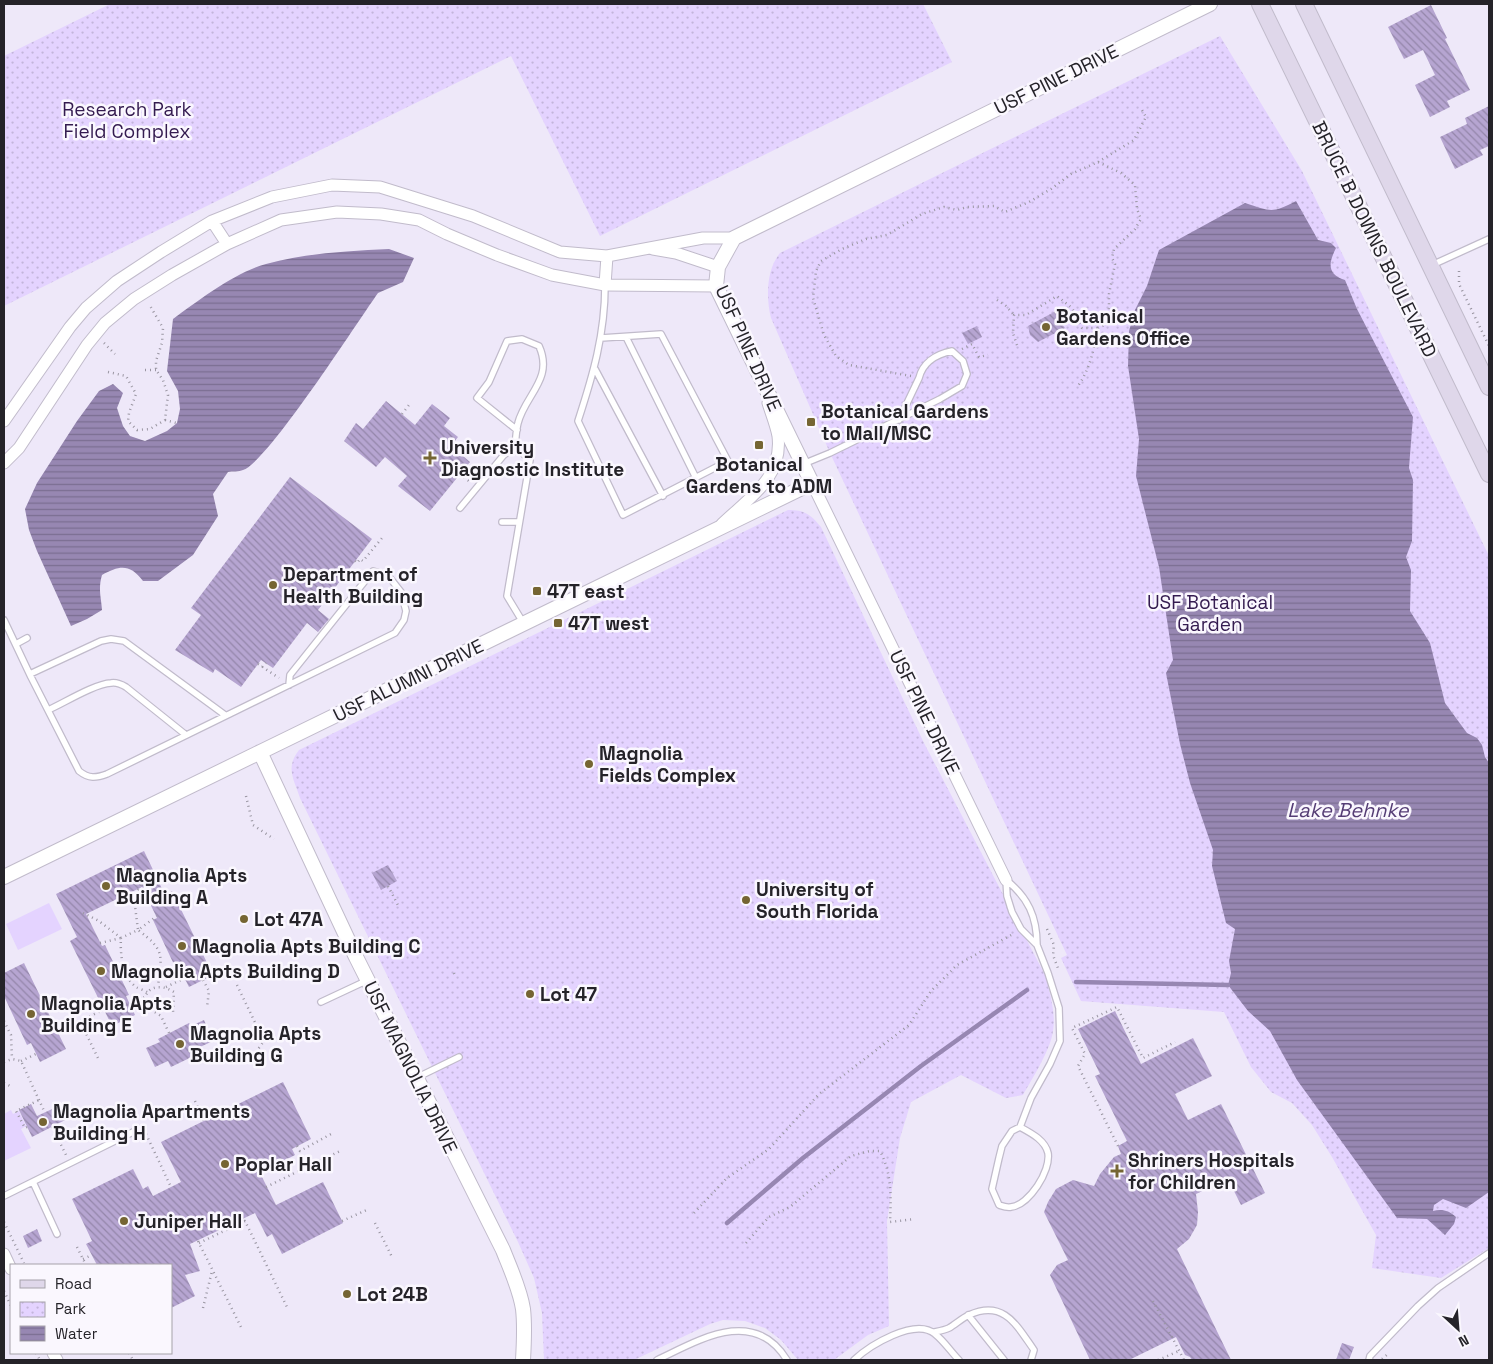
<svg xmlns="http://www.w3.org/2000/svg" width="1493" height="1364" font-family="'Space Grotesk',sans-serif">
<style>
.grass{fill:#e4d3ff}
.park{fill:url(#park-dots)}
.water{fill:url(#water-rules)}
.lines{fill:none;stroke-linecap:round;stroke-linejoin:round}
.stream{stroke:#9787b2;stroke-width:4.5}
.building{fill:url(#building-back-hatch)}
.service-casing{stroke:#c1bbcb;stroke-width:8}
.minor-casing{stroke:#c1bbcb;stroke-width:13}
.tertiary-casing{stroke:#c1bbcb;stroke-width:16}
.secondary-casing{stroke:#c1bbcb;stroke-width:18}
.path{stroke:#9a96a2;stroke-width:2.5;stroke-dasharray:1 4;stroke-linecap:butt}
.service{stroke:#fff;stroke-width:5.5}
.minor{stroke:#fff;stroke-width:11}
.tertiary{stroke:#fff;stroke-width:14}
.secondary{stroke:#dfd7ea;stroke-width:16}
.poi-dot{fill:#756533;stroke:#faf7fe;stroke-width:2}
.labels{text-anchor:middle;stroke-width:5;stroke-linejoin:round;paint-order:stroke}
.street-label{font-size:19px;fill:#252329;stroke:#faf7fe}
.park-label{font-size:19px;fill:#341b50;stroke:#faf7fe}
.poi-label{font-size:19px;font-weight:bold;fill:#252329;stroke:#faf7fe;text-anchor:start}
.water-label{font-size:20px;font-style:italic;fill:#553d75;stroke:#faf7fe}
</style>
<defs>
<pattern id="park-dots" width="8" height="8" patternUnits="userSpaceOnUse" patternTransform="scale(1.25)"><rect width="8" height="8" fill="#e4d3ff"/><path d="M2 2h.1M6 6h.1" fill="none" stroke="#c3b5db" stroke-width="1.8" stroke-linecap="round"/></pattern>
<pattern id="water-rules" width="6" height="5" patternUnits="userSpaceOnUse" patternTransform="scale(1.25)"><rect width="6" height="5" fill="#9787b2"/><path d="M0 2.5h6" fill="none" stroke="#7b6e91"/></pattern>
<pattern id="building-back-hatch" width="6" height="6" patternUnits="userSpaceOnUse" patternTransform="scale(1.25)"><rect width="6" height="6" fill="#b6a5d1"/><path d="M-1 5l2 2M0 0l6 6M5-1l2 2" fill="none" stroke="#9486aa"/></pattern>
</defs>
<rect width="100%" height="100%" fill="#eee8f9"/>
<path class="grass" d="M49,903L62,929L18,950L6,924Z
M11,1110L13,1114L19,1111L26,1126L21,1129L31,1148L4,1161V1114Z"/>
<path class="park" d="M110,4H923L952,62L600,236L511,56L4,306V56Z
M1220,36L1302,171L1489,556V1248L1441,1278L1372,1268L1376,1235L1332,1157L1312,1125L1292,1103L1271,1092L1251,1067L1224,1012L1081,1001L1061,958L1067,955L830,453L771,318C766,298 766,270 780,253Z
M788,510C805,510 810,514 821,527L924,743L1046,977C1050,994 1056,1014 1053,1031C1051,1049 1032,1079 1023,1095L1006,1098L961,1075L911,1102L900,1138L887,1221L889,1326L868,1335L834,1360H798L781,1340L765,1328L745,1321L723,1320L710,1324L634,1360H544L542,1313L534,1278L518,1242L300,798C294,779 285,768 299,750Z"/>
<path class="water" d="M1296,201L1318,240L1331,243L1336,248C1329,262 1326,274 1345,280L1357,309L1413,417L1409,468L1413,480L1412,541L1406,557L1411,570L1410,611L1430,643L1445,703L1467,733L1477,738L1482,745L1485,757L1489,763V1192L1466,1208L1443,1199L1434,1205L1433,1211C1442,1209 1448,1210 1456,1217L1454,1224L1445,1235L1427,1219L1397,1218L1297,1080L1270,1031L1248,1011L1228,985L1231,973L1229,961L1235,929L1226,923L1212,866L1213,850L1190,783L1180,744L1166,673L1173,660L1159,567L1136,476L1139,439L1128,366L1129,331L1135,310L1147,286L1159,250L1245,203C1270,211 1272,214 1296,201Z
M389,249L414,258L403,282L378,293C358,321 267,463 243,470C239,472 232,471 228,472L213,494L218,516L193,555L158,581H143C130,564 120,565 102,575C98,589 101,596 102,610L87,619L71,626L37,551L29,530L25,509L37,483L77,421L99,391L113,384L123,393L117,408L123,426L130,436L145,441L167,431L177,423L180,409L178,391L167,371L173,319C199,300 236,272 266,264C306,253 348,251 389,249Z"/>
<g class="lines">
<path class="stream" d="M1076,982L1228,985
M727,1223L803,1158L921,1066L1027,990"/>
</g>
<path class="building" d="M1431,5L1447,38L1445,39L1470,90L1447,101L1450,107L1430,117L1415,85L1435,75L1423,50L1404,59L1388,27Z
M1489,106V146L1480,150L1483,155L1455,169L1440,137L1467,124L1465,118Z
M1056,311L1059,320L1065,328L1038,342L1030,335L1028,326Z
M977,326L982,337L968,344L962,333Z
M386,401L415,425L432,404L450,418L444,426L458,437L451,446L470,462L430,511L398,486L407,476L385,457L376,467L344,441L356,423L363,429Z
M290,477L372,539L318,610L329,619L318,632L307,623L273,668L261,660L241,687L215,669L213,673L175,650L201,615L191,608Z
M144,851L165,895L172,891L213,975L189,987L181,971L178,973L153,920L157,918L142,887L86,914L102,946L105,945L129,995L126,996L135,1015L112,1026L70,941L77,937L56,894Z
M388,865L397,881L381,890L372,873Z
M24,963L66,1049L40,1062L31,1043L27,1045L4,996V973Z
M1115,1011L1141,1064L1193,1038L1212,1076L1175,1094L1188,1120L1221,1104L1265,1193L1241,1205L1228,1179L1196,1194L1198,1212L1197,1225L1189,1239L1177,1249L1231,1360H1192L1190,1357L1185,1355L1176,1337L1129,1360H1090L1050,1275L1057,1265L1068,1260L1044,1212L1048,1202L1056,1189L1073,1180L1094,1186L1100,1174L1114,1157L1121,1154L1118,1146L1127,1141L1095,1076L1100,1074L1078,1029Z
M204,1020L213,1041L200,1047L202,1052L171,1067L168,1061L155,1067L146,1048L160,1042L158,1039L189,1023L191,1026Z
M283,1082L311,1139L292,1149L295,1155L260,1173L276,1205L323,1182L343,1223L282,1254L272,1234L267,1237L255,1213L190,1244L200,1271L185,1275L195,1296L171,1308V1265H97L86,1244L92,1241L72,1199L133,1169L143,1189L148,1186L153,1196L181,1182L161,1142Z
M31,1104L37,1116L63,1104L69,1118L32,1137L19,1110Z
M37,1229L42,1241L28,1248L23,1236Z
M1342,1343L1354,1347L1349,1360H1336Z"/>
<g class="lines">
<g class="service-casing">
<path id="service" d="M1432,265L1489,239
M626,337L696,478
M601,338L661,334L728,461L623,515L578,421C593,375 605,334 605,285
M595,369L663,496
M515,446L530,460L507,596L524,624
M803,464L830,453L940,399L962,386L967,374L963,361L952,351C937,354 923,362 919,378L899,420
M460,508L503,456L515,446C516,439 516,430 518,423C525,395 554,379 539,346L522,339L507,341L489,382L477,398L517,430
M502,522H519
M4,620L31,677L79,771C89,779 96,778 107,774L395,633L404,620L406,611L401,592L390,578L384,574L373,571L290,675L289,685
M16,644L27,638
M30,674L101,641L111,639L124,641L225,715
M48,710C64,703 94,684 111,683C117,682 121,684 126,687L186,735
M1006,880L1007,896L1012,912L1021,929L1037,945L1048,973L1059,1008L1060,1041L1050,1064L1031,1098L1020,1127
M1006,880C1028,897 1037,917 1037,945
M321,1002L368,980
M416,1078L459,1057
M1020,1127C1031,1133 1045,1140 1048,1153C1051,1171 1029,1205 1011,1207C1007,1208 1002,1206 999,1205L992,1189L999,1158L1002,1146L1012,1131Z
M33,1182L57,1234
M4,1196L139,1129
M968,1315L1004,1360
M934,1332C939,1331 945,1330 949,1328C956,1324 962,1318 969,1315C1004,1299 1017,1326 1034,1350L1031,1360
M657,1360C699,1340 754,1306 787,1360
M854,1360C869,1346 915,1317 935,1334C944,1341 951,1352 959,1360
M1369,1360L1370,1356L1418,1306L1438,1288L1489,1253"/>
</g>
<g class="minor-casing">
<path id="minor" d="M212,221L227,244
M653,249L676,253L718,267
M605,285L607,256
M4,421L70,327L86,308L117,281L161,252L212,221L272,197L332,185L380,187L473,216L560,252L607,256L703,238H734
M4,463L19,448L87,345L105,323L134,299L172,275L227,244L281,220L337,212L381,214L419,220L447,234L497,255L552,275L605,285L716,286
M812,483L1006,880
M722,524C749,498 783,478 778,436C776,425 771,413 768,403
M4,1254L11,1269
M53,1353L57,1360"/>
</g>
<g class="tertiary-casing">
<path id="tertiary" d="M260,752L356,957L503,1250C510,1268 520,1289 523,1309C525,1326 524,1343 523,1360
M4,877L812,483L716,286L718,267L734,238L1210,4"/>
</g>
<g class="secondary-casing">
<path id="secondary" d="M1260,4L1489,474
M1304,4L1489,387"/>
</g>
<path class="path" d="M1098,162L1134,140L1146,117L1142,110
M1459,271V284L1489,346
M997,300L1006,306L1014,315
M104,343L115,354
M1017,345L1013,333L1014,315H1026L1057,296L1072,308L1082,328H1098
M962,349L972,344L979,357L988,355
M145,370H156
M108,372L126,376L136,394L129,413L128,421L137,430L150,429L165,420L168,395L163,380L156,370V361L162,343L163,328L149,304
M911,376L849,365L836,356L824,335L813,298L816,271L821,261L842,249L866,239L887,235L922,214L944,207L957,210L967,207L994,206L1005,212L1029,202L1051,189L1071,174L1098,162L1121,173L1135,185L1137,209L1141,219L1135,229L1114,249L1112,258L1115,264L1109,294V311L1107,324L1098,328C1094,349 1090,369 1078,386
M402,414L409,405
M165,420L177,423
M460,474L470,482
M355,561L357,563L360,559L363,561L382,538
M570,627L589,620L601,612
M258,664L279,678
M262,667L266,663
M246,796L253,825L274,839
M141,885L134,898L138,930L157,916
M388,886L399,907
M83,913L99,921L121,938
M1047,929L1054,945L1053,955L1059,971
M100,943L121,938
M454,973L456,977
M203,980L209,991L207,1007
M237,985L264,1041L256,1052L263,1068
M166,987L185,978
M147,992C144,990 139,989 136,987C122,977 120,953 121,938L138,930C165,950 162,955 158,986
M130,1004L144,997
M4,1021L11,1035L12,1059
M80,1021L98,1058
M58,1032L103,1010
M169,1033L161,1016L144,1005C144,986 160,983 174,992L173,1012
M21,1061L36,1054
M4,1062L12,1059L21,1061L45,1113
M4,1083L12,1087
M195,1101L204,1121
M27,1127L25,1128L16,1111L39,1100
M52,1127L66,1155
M146,1134L171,1187
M297,1146L300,1151L331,1134
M1118,1146L1078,1066L1085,1054L1072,1028L1117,1007L1143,1058L1175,1042
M266,1187L340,1151
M694,1213L727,1178L769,1149L819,1094L909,1025L931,991L957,965L1013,934
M342,1221L369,1209
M4,1222L24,1263
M375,1223L392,1257
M198,1241L242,1329
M199,1243L245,1221L287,1307
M746,1243L769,1217L790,1207L851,1156L870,1151H880C892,1173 891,1197 890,1222L915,1219
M77,1247L86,1265
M83,1259L92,1255
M4,1291L11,1306
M1153,1301L1184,1360
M203,1308L212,1271
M36,1353L40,1360
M129,1353L133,1360
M1382,1359L1389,1353
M1158,1360L1179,1351"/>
<use href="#service" class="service"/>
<use href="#minor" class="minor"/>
<use href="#tertiary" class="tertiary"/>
<use href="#secondary" class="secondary"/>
</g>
<g class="poi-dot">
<circle cx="1046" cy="327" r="5"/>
<rect x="806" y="417" width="10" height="10" rx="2.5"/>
<rect x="754" y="440" width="10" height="10" rx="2.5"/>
<path d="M427.5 450.5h5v5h5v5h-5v5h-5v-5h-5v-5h5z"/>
<circle cx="273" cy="585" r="5"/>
<rect x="532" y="586" width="10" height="10" rx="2.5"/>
<rect x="553" y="618" width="10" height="10" rx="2.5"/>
<circle cx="589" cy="764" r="5"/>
<circle cx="106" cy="886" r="5"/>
<circle cx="746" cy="900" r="5"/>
<circle cx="244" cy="919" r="5"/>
<circle cx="182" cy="946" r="5"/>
<circle cx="101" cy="971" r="5"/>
<circle cx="530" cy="994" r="5"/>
<circle cx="31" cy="1014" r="5"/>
<circle cx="180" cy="1044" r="5"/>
<circle cx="43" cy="1122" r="5"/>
<circle cx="225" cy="1164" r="5"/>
<path d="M1114.5 1163.5h5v5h5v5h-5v5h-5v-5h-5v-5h5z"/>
<circle cx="124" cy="1221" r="5"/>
<circle cx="347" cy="1294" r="5"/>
</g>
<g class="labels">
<g class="street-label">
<text transform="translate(1056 79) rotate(-26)" y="7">USF PINE DRIVE</text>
<text transform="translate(1375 239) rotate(64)" y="7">BRUCE B DOWNS BOULEVARD</text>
<text transform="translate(749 348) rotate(66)" y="7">USF PINE DRIVE</text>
<text transform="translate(408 680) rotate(-26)" y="7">USF ALUMNI DRIVE</text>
<text transform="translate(925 712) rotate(64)" y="7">USF PINE DRIVE</text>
<text transform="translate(411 1067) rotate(64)" y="7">USF MAGNOLIA DRIVE</text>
</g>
<g class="park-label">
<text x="127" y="116">Research Park<tspan x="127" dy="22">Field Complex</tspan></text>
<text x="1210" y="609">USF Botanical<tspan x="1210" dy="22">Garden</tspan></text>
</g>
<g class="poi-label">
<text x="1056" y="323">Botanical<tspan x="1056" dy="22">Gardens Office</tspan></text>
<text x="821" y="418">Botanical Gardens<tspan x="821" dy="22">to Mall/MSC</tspan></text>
<text x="441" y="454">University<tspan x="441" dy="22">Diagnostic Institute</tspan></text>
<text x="759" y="471" text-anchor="middle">Botanical<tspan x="759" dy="22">Gardens to ADM</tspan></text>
<text x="283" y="581">Department of<tspan x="283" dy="22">Health Building</tspan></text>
<text x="547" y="598">47T east</text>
<text x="568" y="630">47T west</text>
<text x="599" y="760">Magnolia<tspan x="599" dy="22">Fields Complex</tspan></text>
<text x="116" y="882">Magnolia Apts<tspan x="116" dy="22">Building A</tspan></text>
<text x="756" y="896">University of<tspan x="756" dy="22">South Florida</tspan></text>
<text x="254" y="926">Lot 47A</text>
<text x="192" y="953">Magnolia Apts Building C</text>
<text x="111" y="978">Magnolia Apts Building D</text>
<text x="540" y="1001">Lot 47</text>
<text x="41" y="1010">Magnolia Apts<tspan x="41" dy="22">Building E</tspan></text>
<text x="190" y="1040">Magnolia Apts<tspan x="190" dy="22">Building G</tspan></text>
<text x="53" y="1118">Magnolia Apartments<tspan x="53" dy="22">Building H</tspan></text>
<text x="1128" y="1167">Shriners Hospitals<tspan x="1128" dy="22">for Children</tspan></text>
<text x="235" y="1171">Poplar Hall</text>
<text x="134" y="1228">Juniper Hall</text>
<text x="357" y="1301">Lot 24B</text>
</g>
<g class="water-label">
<text x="1348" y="817">Lake Behnke</text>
</g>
</g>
<rect width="1493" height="1364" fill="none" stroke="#252329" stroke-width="10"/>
<rect x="10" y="1264" width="162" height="90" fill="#faf7fe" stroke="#a5a2a9"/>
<rect x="20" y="1280" width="25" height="8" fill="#dfd7ea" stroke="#a5a2a9"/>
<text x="55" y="1289" font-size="15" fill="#252329">Road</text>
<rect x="20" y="1302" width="25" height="15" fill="url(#park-dots)" stroke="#a5a2a9"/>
<text x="55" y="1314" font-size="15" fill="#252329">Park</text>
<rect x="20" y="1326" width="25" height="15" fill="url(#water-rules)" stroke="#a5a2a9"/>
<text x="55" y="1339" font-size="15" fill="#252329">Water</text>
<g transform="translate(1458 1329) rotate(154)" stroke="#faf7fe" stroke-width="4" paint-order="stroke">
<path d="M0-4L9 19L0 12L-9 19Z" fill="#252329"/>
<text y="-8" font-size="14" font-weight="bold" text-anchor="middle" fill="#252329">N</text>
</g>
</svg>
